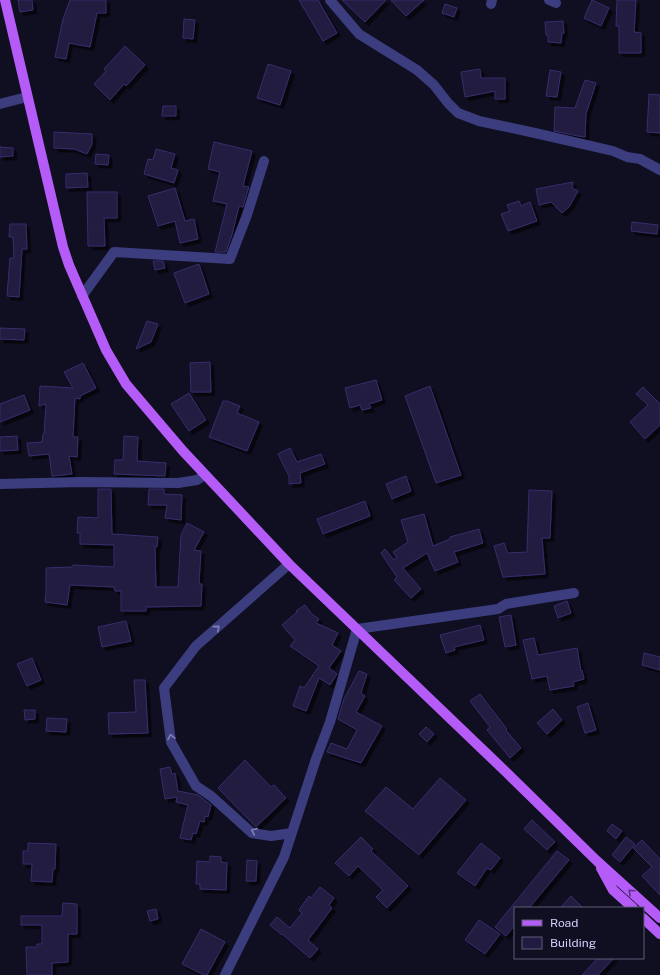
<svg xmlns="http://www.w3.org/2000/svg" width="660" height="975" font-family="'Public Sans',sans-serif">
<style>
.building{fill:#211b41;stroke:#372e6c;filter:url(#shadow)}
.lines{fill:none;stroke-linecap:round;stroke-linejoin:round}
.street{stroke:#3b3d7e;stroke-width:10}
.primary{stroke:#b55cf8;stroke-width:10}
.oneway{stroke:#7f7fb7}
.oneway2{stroke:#5a3182}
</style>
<defs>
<filter id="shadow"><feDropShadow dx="3.5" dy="3.5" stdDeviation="0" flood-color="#0009"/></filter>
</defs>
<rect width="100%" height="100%" fill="#100e21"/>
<path class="building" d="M18,0H32L33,10L20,12Z
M70,0H106V13H97L90,47L69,43L66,59L55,57L63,19Z
M299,0H318L337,33L323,41Z
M342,0H386L365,22Z
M391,0H424L406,16Z
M592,0L609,8L601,26L584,18Z
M617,0H636L634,32L641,33V53H619V26H616Z
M445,4L457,8L454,17L442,13Z
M184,19L195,20L193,39L183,38Z
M563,21L564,33H562L561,43L548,42V35H546L545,22Z
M125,46L145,65L126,86L124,84L110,100L94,84L106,71L104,69Z
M268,64L291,71L280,105L257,98Z
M480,69L481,78H505V99H495V91L465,97L461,72Z
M550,70L561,72L557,97L546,96Z
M585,80L596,83L586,114L585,137L578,136L554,131L555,107L575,108Z
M649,94L660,95V133L647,132Z
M163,106H176V116H162Z
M54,132L92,134V144L87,154L74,149L54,148Z
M214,142L252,151L243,186L249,187L247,193L243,207L239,206L232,235L226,252H215L227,204L213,201L220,172L208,169Z
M0,147L13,148V156L0,157Z
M156,149L175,154L171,168L178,170L174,183L144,174L148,159L153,160Z
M96,154L109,155L108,165L95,164Z
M87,173L88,187L66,188V174Z
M573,182L572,188L578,191L569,207L562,213L551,202L539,205L536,189Z
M175,188L185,221L194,219L198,239L180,243L175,221L158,226L148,196Z
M87,192H117V218H104L105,246H88Z
M519,201L521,206L530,202L537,221L508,231L501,214L510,211L507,205Z
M632,222L658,225L657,234L631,231Z
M10,224H26L27,249H22L19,297L7,296L10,258H14L13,237H9Z
M153,261H163L165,268L155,270Z
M199,264L209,294L185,303L174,273Z
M147,321L158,324L151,342L136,349Z
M0,328L25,329L24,340L0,339Z
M210,362L211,392H191L190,363Z
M83,363L96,388L80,396V399L75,398L73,437H78L77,457L69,456L72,474L52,476L49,454L29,456L27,443L42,442L43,434H44L46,404L39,406L40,386L73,388L64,372Z
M376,380L382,400L369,404L371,408L362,410L360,405L350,408L345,388Z
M430,386L461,475L436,483L405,396Z
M643,387L660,404V425L645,439L630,422L648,405L636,394Z
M189,393L206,420L189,431L171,404Z
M24,395L30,410L0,422V404Z
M223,401H227L240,406L237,413L259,422L247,451L209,437Z
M17,436L18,450L0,451V437Z
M124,436L138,437L137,461L166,463L165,476L114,474L115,460H123Z
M290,448L297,462L321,454L325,464L300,473L301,483L289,484V476L278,454Z
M406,476L411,491L392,499L386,484Z
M98,489H111L112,534L158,537L157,547L155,546L156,587H178L181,535L187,523L204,532L194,550L201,551L199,584H202L201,606L146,607V611H121V591H115L114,587L70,585L67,605L45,602L46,592V568L72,567L73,565L114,567V545L80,544V533H77L78,517L98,518Z
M149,489H164V494L182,495L181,520L165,518L167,505H148Z
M529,490L552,491L550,538H542L545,574L503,577L494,546L504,543L508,553L527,552Z
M365,501L370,516L323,534L317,519Z
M424,514L433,546L450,539V537L479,529L483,543L454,552L458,562L435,571L427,553L403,568L421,589L411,598L394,580L397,577L381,553L385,549L394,560L397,558L393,552L408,542L401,520Z
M567,601L571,613L558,618L554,606Z
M305,605L313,615L319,619L316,623L338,633L332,645L341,651L329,668L337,674L330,685L319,678L306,711L293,706L300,686L304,688L319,666L290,646L295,640L282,625L297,612L296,611Z
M511,615L516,645L505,647L499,617Z
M126,621L131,641L102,647L98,627Z
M480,625L484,640L454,647L455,650L446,653L440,635Z
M534,638L538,655L577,648L581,671L582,670L584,679L573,682L574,686L550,690L547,676L532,679L523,640Z
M644,653L660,657V670L642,665Z
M32,658L41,680L27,686L17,664Z
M359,671L367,674L361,693L365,696L356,712L382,726L361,763L327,752L331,743L347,749L357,730L338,719L344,699Z
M134,680H145L148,733L109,734L108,713L136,712Z
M480,694L507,729L506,730L521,748L510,758L487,730L490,727L470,701Z
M588,703L596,730L585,733L577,707Z
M553,709L562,720L547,734L537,723Z
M24,710H35V719L25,720Z
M47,718L67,719L66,732L46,731Z
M426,727L434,734L427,742L419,734Z
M245,760L271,787L274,785L286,798L256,827L218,788Z
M170,767L172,774L175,773L178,791L198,795L211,805L208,817L205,816L204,822L200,821L196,834L193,833L191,840L180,838L188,805L176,802L177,797L165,799L160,769Z
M440,778L466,800L419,855L365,811L386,787L413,809Z
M532,820L555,842L547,850L524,829Z
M612,824L622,831L616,839L607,831Z
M361,837L373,849L371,851L408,886L387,908L376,897L383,890L358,866L349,876L335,863Z
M626,837L635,844L620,862L612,855Z
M642,840L660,859V895L642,876L652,867L633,848Z
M28,843L56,844L55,869H53L52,882L31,881L32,864H23V851H28Z
M481,843L500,858L491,870L487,868L475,886L457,873Z
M557,851L569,860L529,908H515V925L506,936L495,927Z
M210,856L221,857V862L227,863L226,890L200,889V884H196L197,861L210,862Z
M247,860L257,861L256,881H246Z
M320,887L334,898L329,905L332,908L308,940L318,949L310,958L282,934V935L270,925L277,917L290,928L302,913L299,910L309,896L311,898Z
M571,896L583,908H560Z
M63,903L77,904V934H68V962L52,963V975H27L26,947H37V944H42V925H21V916H62Z
M156,909L158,919L150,921L147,911Z
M479,920L500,934L485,954L465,940Z
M201,929L225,942L207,975H204L182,964Z
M598,958H614L598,975H582Z"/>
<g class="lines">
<path class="street" d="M330,0L359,34L417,70L434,85L448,103L458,113L479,121L535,133L613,151L627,157L640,159L660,170
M549,0L556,3
M491,4L492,0
M0,104L27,97
M82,296L114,252L230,259L247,215L264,161
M0,484L81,482L178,483L197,480L205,475
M289,564L196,646L164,688L171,742L196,786L211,796L252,833L271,836L292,833
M225,975L284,857L316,759L330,722L357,629L498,609L506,604L574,593"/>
<path class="primary" d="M5,0L63,247L69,265L106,350L126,384L183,451L289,564L506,772L597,861L660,918
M601,868L613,890L633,908
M643,918L660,934"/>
</g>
<defs><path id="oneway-chevron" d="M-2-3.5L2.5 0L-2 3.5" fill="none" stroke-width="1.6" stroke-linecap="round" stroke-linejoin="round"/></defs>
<g class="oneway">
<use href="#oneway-chevron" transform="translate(217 628) rotate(-41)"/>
<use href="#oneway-chevron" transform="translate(171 737) rotate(-102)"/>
<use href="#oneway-chevron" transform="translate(254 831) rotate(-156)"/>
</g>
<use class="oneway2" href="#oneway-chevron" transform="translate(631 892) rotate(-137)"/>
<rect x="514" y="907" width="130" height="52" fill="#100e21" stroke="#5e5c79"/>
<rect x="522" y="920" width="20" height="6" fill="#b55cf8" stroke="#5e5c79"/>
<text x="550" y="927" font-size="12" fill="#d3d0fd">Road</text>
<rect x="522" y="937" width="20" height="12" fill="#211b41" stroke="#5e5c79"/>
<text x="550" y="947" font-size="12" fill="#d3d0fd">Building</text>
</svg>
